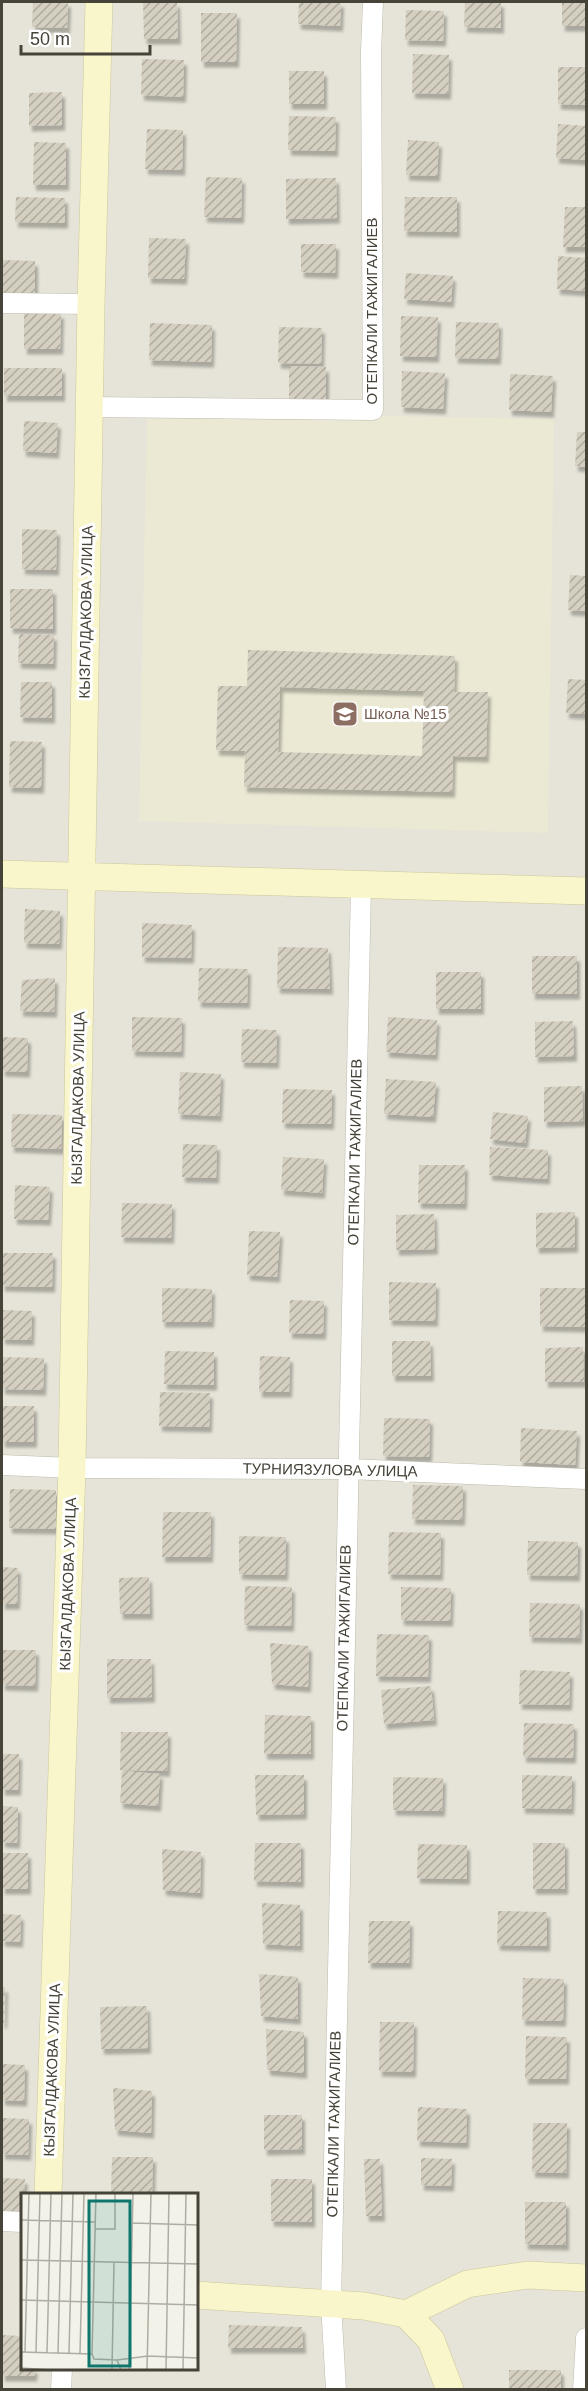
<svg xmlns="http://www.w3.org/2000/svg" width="588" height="2391" font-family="Arial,sans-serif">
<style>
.residential{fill:#e6e4d8;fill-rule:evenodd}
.education{fill:#ebe8d4}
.building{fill:url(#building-hatch);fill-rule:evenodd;filter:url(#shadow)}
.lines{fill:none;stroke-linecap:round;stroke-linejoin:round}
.street-casing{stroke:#bebbad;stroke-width:21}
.secondary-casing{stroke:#cbc79b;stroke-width:28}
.street{stroke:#fff;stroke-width:20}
.secondary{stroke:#faf6cc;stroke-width:27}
.labels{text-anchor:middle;stroke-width:6;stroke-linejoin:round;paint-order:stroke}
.street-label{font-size:15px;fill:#464338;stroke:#fff}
.education-label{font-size:15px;fill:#785e54;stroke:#fff;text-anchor:start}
.inset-road{fill:none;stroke:#aeaca2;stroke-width:1.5}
.view{fill:#0f766e;fill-opacity:0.15;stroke:#0f766e;stroke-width:3}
.inset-edge{fill:none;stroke:#464338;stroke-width:3}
</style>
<defs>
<pattern id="building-hatch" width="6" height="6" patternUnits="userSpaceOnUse" patternTransform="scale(1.5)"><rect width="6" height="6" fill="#d4cfc0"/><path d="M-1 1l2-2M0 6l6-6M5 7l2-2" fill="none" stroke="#aeaa9d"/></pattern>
<filter id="shadow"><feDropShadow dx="3" dy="5.5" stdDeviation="1.5" flood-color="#0004"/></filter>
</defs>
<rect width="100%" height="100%" fill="#f3f2e9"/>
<path class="residential" d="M2,2H586V2389L2,2390ZM22,2194H196V2368H22Z"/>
<path class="education" d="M147,412L554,419L548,833L139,821Z"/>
<path class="building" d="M33,2H68L67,28L32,27Z
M177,2L178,39H144L143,3Z
M299,2H341L340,26L298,24Z
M465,2H501V28L464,27Z
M562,2H586V26H562Z
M406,10L444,11L443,41L405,40Z
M201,13H237L236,62H201Z
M413,54L449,55L448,94L412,93Z
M142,59L184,60L183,97L141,95Z
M558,67H586V105L558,104Z
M289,71H324V104H289Z
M62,92V125L29,126V93Z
M289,116L336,117L335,151L288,150Z
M558,124L586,126V160L556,158Z
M147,129L183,130L182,170L145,169Z
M408,140L439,142L437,176L406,175Z
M34,142L66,143V185H33Z
M206,177L242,178L241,218L204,217Z
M336,178L337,218L286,219V179Z
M16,197L65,198V223L15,222Z
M405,197H457V232L404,231Z
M565,207H586V247H563Z
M149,238L186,239L184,279L148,278Z
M301,244H336L335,273L301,272Z
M558,256L586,258V291L557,289Z
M2,260L35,261V297H2Z
M406,273L453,276L451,302L404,299Z
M24,313H61L60,349H24Z
M401,316L438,317L436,357L400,356Z
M456,322L499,323L498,359L455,358Z
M150,323L212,325L211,362L149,360Z
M279,327L322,328L321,364L278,363Z
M289,366L326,367V403H289Z
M4,368H62V396H4Z
M402,371L445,373L443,409L401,407Z
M510,374L553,376L551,412L509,410Z
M24,421L58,423L56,453L23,451Z
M577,432H586V467L575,466Z
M22,529L57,530L56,570L22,569Z
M570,575L586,576V611L568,610Z
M10,589H53V629L10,628Z
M19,634L54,635L53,664L18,663Z
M248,650L455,656L454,692H488L486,757L453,756L452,792L244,787L245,751L216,750L218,686H247ZM280,687L424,691L422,756L278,752Z
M568,679L586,680V714L566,713Z
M21,682H52V718L20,717Z
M10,741L42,742L41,788L9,787Z
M25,909L60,911L59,944L24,943Z
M142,923L192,925L191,958L142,957Z
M278,947L328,948L330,989L277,988Z
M532,956H577V994H532Z
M199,968L248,969L247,1003L198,1002Z
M436,972H481V1009H436Z
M55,978L54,1012L20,1011L22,980Z
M132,1017L182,1018L181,1052L132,1051Z
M388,1017L437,1020L435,1055L386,1052Z
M573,1021L574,1056L535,1057V1022Z
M242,1029L277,1030L276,1063L241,1062Z
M2,1037L28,1038L27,1072L2,1071Z
M180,1072L221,1074L219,1116L178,1114Z
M386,1079L436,1082L433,1117L384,1114Z
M582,1086L583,1121L544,1122V1087Z
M283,1089L332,1090L331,1124L282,1123Z
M493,1112L528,1116L525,1143L490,1139Z
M12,1114L62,1115L61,1149L11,1147Z
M183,1144L217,1145L216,1178L182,1177Z
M490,1147L548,1150L547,1179L489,1175Z
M283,1157L324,1159L322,1193L281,1190Z
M419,1165H465L464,1204L418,1203Z
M15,1185L50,1187L48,1220L14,1219Z
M122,1203L172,1204L171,1238L121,1237Z
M575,1212V1247L536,1248V1213Z
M434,1214L435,1249L396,1250V1215Z
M249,1231L280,1232L277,1277L247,1275Z
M3,1253H53L52,1287L2,1286Z
M389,1282L436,1283L435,1321L389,1320Z
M162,1288L212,1289L211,1322H162Z
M540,1288H586V1327L540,1326Z
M290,1300L324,1301L323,1334L289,1333Z
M2,1310L32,1311L31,1340L2,1339Z
M392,1341H430L431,1376H392Z
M583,1347L584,1382H545V1348Z
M165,1351L214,1352V1385L164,1384Z
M260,1356L290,1357L289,1392H259Z
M2,1357L44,1358L43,1390L2,1389Z
M160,1392L210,1393L209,1427L159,1426Z
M2,1406H34V1442H2Z
M384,1418L430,1419L429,1457L383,1456Z
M521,1428L577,1431L575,1465L520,1462Z
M413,1485L463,1486L462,1520L412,1519Z
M10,1489L56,1490V1529L9,1528Z
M163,1512H211L210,1557H162Z
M389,1532L441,1533L440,1575L388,1574Z
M239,1536L286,1537L285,1575L239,1574Z
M528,1541L578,1542L577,1576L527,1575Z
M2,1567L18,1568L17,1604H2Z
M149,1577L150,1614H120L119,1578Z
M245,1586L292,1587L291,1626L244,1625Z
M401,1587L451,1588L450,1621L401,1620Z
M530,1603L580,1604L579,1638L529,1637Z
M377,1634L429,1635L428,1677L376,1676Z
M270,1643L309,1646L308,1687L272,1684Z
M2,1650H36L35,1686L2,1685Z
M107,1659H151L152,1697L107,1698Z
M520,1670L570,1672L569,1705L519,1704Z
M431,1686L434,1720L384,1724L381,1690Z
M265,1715L311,1716V1754H264Z
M524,1723L574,1724L573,1758L523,1757Z
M121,1732H168L167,1771L120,1770Z
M2,1754H19L18,1790H2Z
M122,1771L160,1774L158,1806L120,1803Z
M255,1775H304V1814L256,1815Z
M522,1775L572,1776L571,1809L522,1808Z
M393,1777L443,1778L442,1811L393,1810Z
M2,1806L18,1807L17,1843L2,1842Z
M255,1843H301V1882L254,1881Z
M533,1843H565V1889H533Z
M418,1844L467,1845V1879L417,1878Z
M162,1849L201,1852L200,1893L163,1890Z
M2,1853H28V1889H2Z
M262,1903L300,1905V1946L263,1944Z
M498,1911L547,1912V1946L497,1945Z
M2,1914L21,1915L20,1942L2,1941Z
M369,1921H410L409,1963H368Z
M259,1974L298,1977V2019L261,2016Z
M523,1978L564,1979L563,2021L522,2020Z
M2,1987H5L4,2023H2Z
M147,2006L148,2048L101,2049L100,2007Z
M380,2022H414L413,2072L379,2071Z
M266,2029L304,2032V2073L267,2070Z
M526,2036L567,2037L566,2079H525Z
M2,2064L25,2065L24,2101L2,2100Z
M113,2088L152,2091L151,2133L115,2130Z
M418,2107L467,2109L466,2143L417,2141Z
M264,2115H302V2149L264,2150Z
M2,2118L29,2119L28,2155L2,2154Z
M533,2123H567L566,2173L532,2172Z
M112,2157H153L152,2194H111Z
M421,2158L452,2159L451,2186L421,2185Z
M364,2159H380L382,2216H366Z
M2,2178L25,2179L22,2214H2Z
M271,2179H312V2222L271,2221Z
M525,2202H566V2245L525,2244Z
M229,2325L302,2327L303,2348H228Z
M2,2335L22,2336V2368H35L34,2376H2Z
M509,2370H561V2390H509Z"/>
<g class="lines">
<g class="street-casing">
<path id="street" d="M2,303L91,304
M89,407L373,410L371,52L373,2
M2,1465L72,1468L348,1469L586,1479
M2,2221L22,2222
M61,2390L62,2368
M336,2390L331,2303L361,886
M583,2390L586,2338"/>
</g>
<g class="secondary-casing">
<path id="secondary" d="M2,874L586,891
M48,2194L72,1468L91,304L99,2
M196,2295L364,2306L406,2314L431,2340L450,2390
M406,2314L467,2284L528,2275L586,2278"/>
</g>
<use href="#street" class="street"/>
<use href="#secondary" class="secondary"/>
</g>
<defs>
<g id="school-square" transform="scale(1.35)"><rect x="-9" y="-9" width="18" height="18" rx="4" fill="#8d6e63" stroke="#fff"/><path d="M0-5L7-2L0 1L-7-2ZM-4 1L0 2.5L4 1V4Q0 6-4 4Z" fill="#fff"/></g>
</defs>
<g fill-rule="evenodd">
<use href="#school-square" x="345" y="714"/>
</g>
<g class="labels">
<g class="street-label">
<text transform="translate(372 311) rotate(-90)" y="5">ОТЕПКАЛИ ТАЖИГАЛИЕВ</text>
<text transform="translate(86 612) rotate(-89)" y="5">КЫЗГАЛДАКОВА УЛИЦА</text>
<text transform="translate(78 1098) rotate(-89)" y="5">КЫЗГАЛДАКОВА УЛИЦА</text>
<text transform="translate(355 1152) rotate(-89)" y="5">ОТЕПКАЛИ ТАЖИГАЛИЕВ</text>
<text transform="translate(330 1470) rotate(1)" y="5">ТУРНИЯЗУЛОВА УЛИЦА</text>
<text transform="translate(68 1584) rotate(-88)" y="5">КЫЗГАЛДАКОВА УЛИЦА</text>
<text transform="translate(344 1638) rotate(-89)" y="5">ОТЕПКАЛИ ТАЖИГАЛИЕВ</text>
<text transform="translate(52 2070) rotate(-88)" y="5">КЫЗГАЛДАКОВА УЛИЦА</text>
<text transform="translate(334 2124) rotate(-89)" y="5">ОТЕПКАЛИ ТАЖИГАЛИЕВ</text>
</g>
<g class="education-label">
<text x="364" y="719">Школа №15</text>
</g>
</g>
<g transform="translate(21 2193)">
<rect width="177" height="177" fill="#f3f2e9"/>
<path class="inset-road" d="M75,0L71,161L73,166L96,167L100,177M0,27L74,29M111,30L177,32M74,36H94V0M0,67L177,71M0,107L177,112M0,159L71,161M4,159L8,0M15,159L19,0M26,160L30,0M37,160L41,0M48,160L52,0M59,160L63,0M96,167L127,163L177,165M0,175L31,177M91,177L93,69M108,177L112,0M126,177L130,0M145,177L148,0M162,177L165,0"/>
<path class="view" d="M68,8H109V173H68Z"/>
<rect width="177" height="177" class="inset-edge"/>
</g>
<rect width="588" height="2391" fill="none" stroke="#464338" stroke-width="6"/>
<path d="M21 45v9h129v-9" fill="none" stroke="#464338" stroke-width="3"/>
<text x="30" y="45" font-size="18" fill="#464338" stroke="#ffffff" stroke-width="4.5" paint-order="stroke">50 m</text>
</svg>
